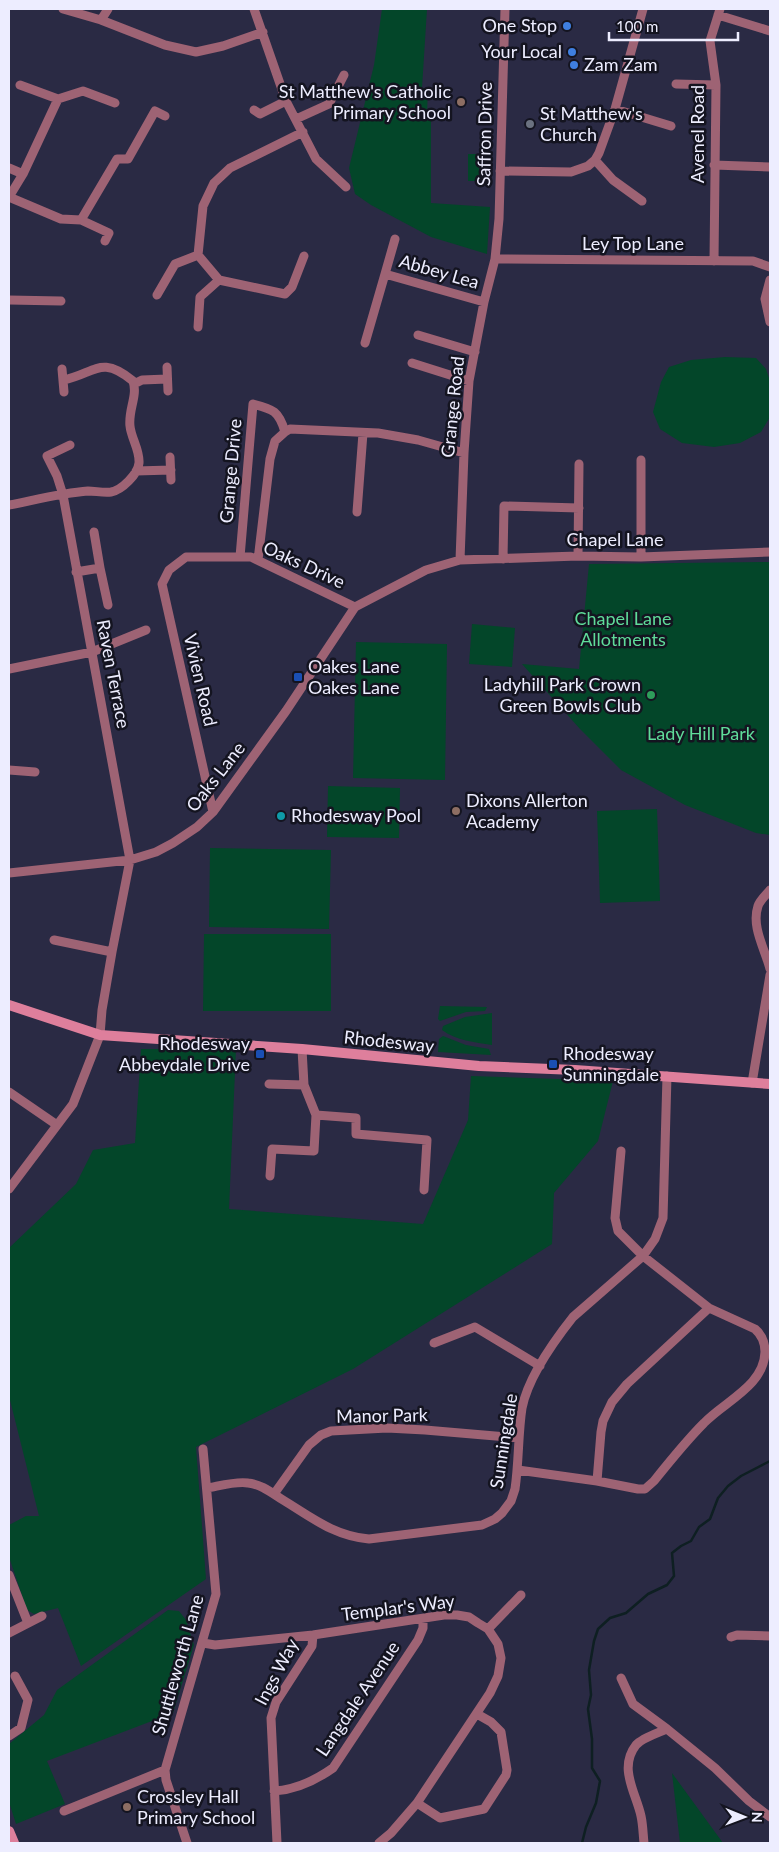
<svg xmlns="http://www.w3.org/2000/svg" width="779" height="1852" font-family="Lato,sans-serif">
<style>
.green{fill:#034629}
.lines{fill:none;stroke-linecap:round;stroke-linejoin:round}
.stream{stroke:#0e1f22;stroke-width:2.5}
.street{stroke:#9e6374;stroke-width:9}
.secondary{stroke:#de7f9c;stroke-width:10}
.shop-dot{fill:#3f7fe0;stroke:#141420;stroke-width:2}
.education-dot{fill:#8d6e63;stroke:#141420;stroke-width:2}
.worship-dot{fill:#6b7280;stroke:#141420;stroke-width:2}
.transit-dot{fill:#1a4fb4;stroke:#141420;stroke-width:2}
.leisure-dot{fill:#2e9e5b;stroke:#141420;stroke-width:2}
.culture-dot{fill:#0f9aa8;stroke:#141420;stroke-width:2}
.labels{text-anchor:middle;stroke-width:5;stroke-linejoin:round;paint-order:stroke}
.poi-label{font-size:18px;fill:#ededff;stroke:#141420;text-anchor:start}
.street-label{font-size:18px;fill:#ededff;stroke:#141420}
.park-label{font-size:18px;fill:#5fdc9a;stroke:#141420}
</style>
<rect width="100%" height="100%" fill="#2a2a44"/>
<path class="green" d="M382,9H427L422,88L428,89L427,114L431,115V203L490,207L487,254L431,237L371,205L355,194L349,168L374,65Z
M468,154H484V181H468Z
M725,357L756,358L766,369L770,381V417L761,432L740,443L714,447L682,443L660,429L653,412L661,382L669,367L691,360Z
M770,562V835L756,833L685,805L621,770L580,729L522,664L579,669L589,564Z
M472,624L515,628L512,667L469,664Z
M356,642L447,644L445,780L353,778Z
M328,786L400,788L399,838L327,837Z
M657,809L660,901L600,903L597,811Z
M210,848L331,850L329,929L209,927Z
M204,934H331V1011H203Z
M440,1006L487,1007L485,1011L466,1012L440,1021L438,1019Z
M492,1013V1045C474,1042 457,1041 442,1030L443,1026L465,1017Z
M443,1036L466,1045L489,1049L491,1055L438,1052L439,1039Z
M141,1049H236L229,1209L423,1224L468,1120L471,1076L613,1081L598,1141L554,1193L552,1244L353,1369L196,1447L206,1579L81,1666L58,1608L34,1614L27,1610L9,1557V1525L26,1516H39L9,1396V1248L76,1184L93,1150L135,1143Z
M168,1610L179,1611L186,1620L194,1645L173,1713L47,1761L65,1804L16,1824L9,1802V1744L44,1715L57,1690Z
M672,1773L723,1843H680Z"/>
<g class="lines">
<path class="stream" d="M582,1843L586,1827L596,1803L600,1781L592,1768V1739L588,1709L591,1695L589,1670L594,1641L598,1629L610,1618L626,1613L648,1594L667,1585L674,1576L672,1553L681,1546L691,1541L699,1527L710,1519L718,1498L728,1486L741,1476L770,1461"/>
<path class="street" d="M63,9L101,20L165,45L196,52L223,46L263,32
M254,9L286,101L316,159L346,187
M718,15L770,31
M101,20L108,9
M676,84L716,85
M20,85L58,99
M615,109L671,126
M254,110L260,114L286,101
M296,119L329,104L344,75
M303,132L230,168L214,183L203,206L198,255L219,280L285,294L292,287L304,256
M595,160L613,180L642,201
M714,165L770,167
M9,168L23,174
M500,171L571,172L588,166L595,160L599,153L615,109L643,9
M9,197L23,174L58,99L83,91L115,103
M9,197L61,219L81,220L109,233L105,241
M81,220L117,159H128L155,111L165,116
M495,259L753,261L770,267
M714,261L716,85L710,41L720,9
M385,274L395,239
M770,280L765,299L770,322
M157,295L175,264L198,255
M9,300L61,301
M198,327L200,297L219,280
M418,335L475,352
M365,343L385,274L484,302
M412,363L469,381
M167,367L168,391
M62,369L64,392
M134,384L142,380L167,379
M170,457L171,480
M641,460V557
M136,471L171,470
M9,505C35,500 61,493 88,491C95,491 104,493 111,492C122,490 138,474 139,463C140,450 131,438 130,426C128,410 138,396 133,381C100,354 95,374 63,380
M357,512L363,433
M94,532L100,568
M578,556L579,464
M240,557L253,404C273,409 279,411 285,432
M503,559L504,506L579,508
M258,560L270,459L275,441L285,432L290,429L378,433L418,440L464,453
M460,560L464,453L469,381L484,302L495,259L499,219L505,9
M76,572L100,568L108,605
M9,669L92,652L146,630
M9,770L35,772
M213,812L162,584L169,570L186,557H251L355,607
M9,873L130,860L63,495L57,476L47,456L70,445
M770,890C767,894 760,900 758,906C751,927 765,949 770,969
M54,940L112,952
M752,1083L770,975
M269,1084L304,1085
M9,1092L57,1125
M316,1115L356,1118V1134L427,1140L424,1190
M270,1176L272,1149L314,1151L316,1115L304,1085L302,1049
M9,1189L73,1104L100,1035L102,1010L112,952L130,860L156,852L173,843L197,827L213,812L286,711L355,607L426,570L460,560L578,556L641,557L770,552
M434,1343L475,1327L540,1366
M518,1470L597,1481L638,1489H645L654,1481C670,1461 686,1441 704,1423C725,1401 764,1386 765,1352C765,1343 762,1335 755,1329L709,1308L643,1256L618,1231L615,1218L621,1151
M597,1481L601,1432L603,1421L612,1402L627,1384L709,1308
M207,1488C219,1486 236,1481 248,1483C261,1484 272,1493 283,1500C311,1517 334,1536 369,1539L482,1525L495,1519L502,1513L511,1501L515,1489C519,1462 518,1434 522,1408C528,1378 554,1341 573,1317L643,1256L655,1239L663,1218L667,1076
M274,1494L309,1445L321,1435L331,1431L387,1428L425,1430L519,1438
M9,1575L28,1623
M488,1629L521,1595
M9,1633L42,1616
M731,1637L737,1635L770,1636
M203,1643L215,1645L313,1635L444,1615H457L469,1617L478,1623L488,1629L498,1644L501,1658L498,1676L490,1693L417,1803L391,1833L379,1843
M621,1678L633,1704L667,1729L715,1768L749,1801L770,1817
M9,1736L21,1728L28,1700L15,1676
M165,1770L166,1780L187,1843
M274,1791C294,1790 316,1780 333,1768L418,1640L423,1628V1619
M417,1803L440,1818L484,1809L506,1775L507,1770L501,1732L491,1722L477,1714
M64,1811L165,1770L216,1594L203,1449
M277,1843L271,1718L276,1702L312,1646L313,1635
M644,1843C643,1834 643,1825 641,1816C636,1793 618,1768 636,1745C642,1738 658,1733 667,1729"/>
<path class="secondary" d="M9,1005L100,1035L302,1049L479,1066L575,1070L770,1084
M9,1831L14,1843"/>
</g>
<g class="shop-dot">
<circle cx="567" cy="26" r="5"/>
<circle cx="572" cy="52" r="5"/>
<circle cx="574" cy="65" r="5"/>
</g>
<g class="education-dot">
<circle cx="461" cy="102" r="5"/>
<circle cx="456" cy="811" r="5"/>
<circle cx="127" cy="1807" r="5"/>
</g>
<circle class="worship-dot" cx="530" cy="124" r="5"/>
<g class="transit-dot">
<rect x="293" y="672" width="10" height="10" rx="2.5"/>
<rect x="255" y="1049" width="10" height="10" rx="2.5"/>
<rect x="548" y="1059" width="10" height="10" rx="2.5"/>
</g>
<circle class="leisure-dot" cx="651" cy="695" r="5"/>
<circle class="culture-dot" cx="281" cy="816" r="5"/>
<g class="labels">
<g class="poi-label">
<text x="557" y="32" text-anchor="end">One Stop</text>
<text x="562" y="58" text-anchor="end">Your Local</text>
<text x="584" y="71">Zam Zam</text>
<text x="451" y="98" text-anchor="end">St Matthew's Catholic<tspan x="451" dy="21">Primary School</tspan></text>
<text x="540" y="120">St Matthew's<tspan x="540" dy="21">Church</tspan></text>
<text x="308" y="673">Oakes Lane<tspan x="308" dy="21">Oakes Lane</tspan></text>
<text x="641" y="691" text-anchor="end">Ladyhill Park Crown<tspan x="641" dy="21">Green Bowls Club</tspan></text>
<text x="466" y="807">Dixons Allerton<tspan x="466" dy="21">Academy</tspan></text>
<text x="291" y="822">Rhodesway Pool</text>
<text x="250" y="1050" text-anchor="end">Rhodesway<tspan x="250" dy="21">Abbeydale Drive</tspan></text>
<text x="563" y="1060">Rhodesway<tspan x="563" dy="21">Sunningdale</tspan></text>
<text x="137" y="1803">Crossley Hall<tspan x="137" dy="21">Primary School</tspan></text>
</g>
<g class="street-label">
<text transform="translate(485 134) rotate(-89)" y="6">Saffron Drive</text>
<text transform="translate(698 134) rotate(-90)" y="6">Avenel Road</text>
<text x="633" y="250">Ley Top Lane</text>
<text transform="translate(439 272) rotate(16)" y="6">Abbey Lea</text>
<text transform="translate(453 407) rotate(-84)" y="6">Grange Road</text>
<text transform="translate(231 471) rotate(-85)" y="6">Grange Drive</text>
<text x="615" y="546">Chapel Lane</text>
<text transform="translate(304 565) rotate(25)" y="6">Oaks Drive</text>
<text transform="translate(113 674) rotate(79)" y="6">Raven Terrace</text>
<text transform="translate(200 680) rotate(77)" y="6">Vivien Road</text>
<text transform="translate(216 777) rotate(-52)" y="6">Oaks Lane</text>
<text transform="translate(389 1042) rotate(6)" y="6">Rhodesway</text>
<text transform="translate(382 1416) rotate(-1)" y="6">Manor Park</text>
<text transform="translate(504 1441) rotate(-81)" y="6">Sunningdale</text>
<text transform="translate(398 1608) rotate(-7)" y="6">Templar's Way</text>
<text transform="translate(178 1665) rotate(-74)" y="6">Shuttleworth Lane</text>
<text transform="translate(277 1672) rotate(-62)" y="6">Ings Way</text>
<text transform="translate(358 1699) rotate(-56)" y="6">Langdale Avenue</text>
</g>
<g class="park-label">
<text x="623" y="625">Chapel Lane<tspan x="623" dy="21">Allotments</tspan></text>
<text x="701" y="740">Lady Hill Park</text>
</g>
</g>
<rect width="779" height="1852" fill="none" stroke="#ededff" stroke-width="20"/>
<g transform="translate(744 1817) rotate(91)" stroke="#141420" stroke-width="4" paint-order="stroke">
<path d="M0-4L9 19L0 12L-9 19Z" fill="#ededff"/>
<text y="-8" font-size="14" font-weight="bold" text-anchor="middle" fill="#ededff">N</text>
</g>
<path d="M609 32v8h129v-8" fill="none" stroke="#ededff" stroke-width="2.5"/>
<text x="616" y="32" font-size="15" fill="#ededff" stroke="#141420" stroke-width="4" paint-order="stroke">100 m</text>
</svg>
